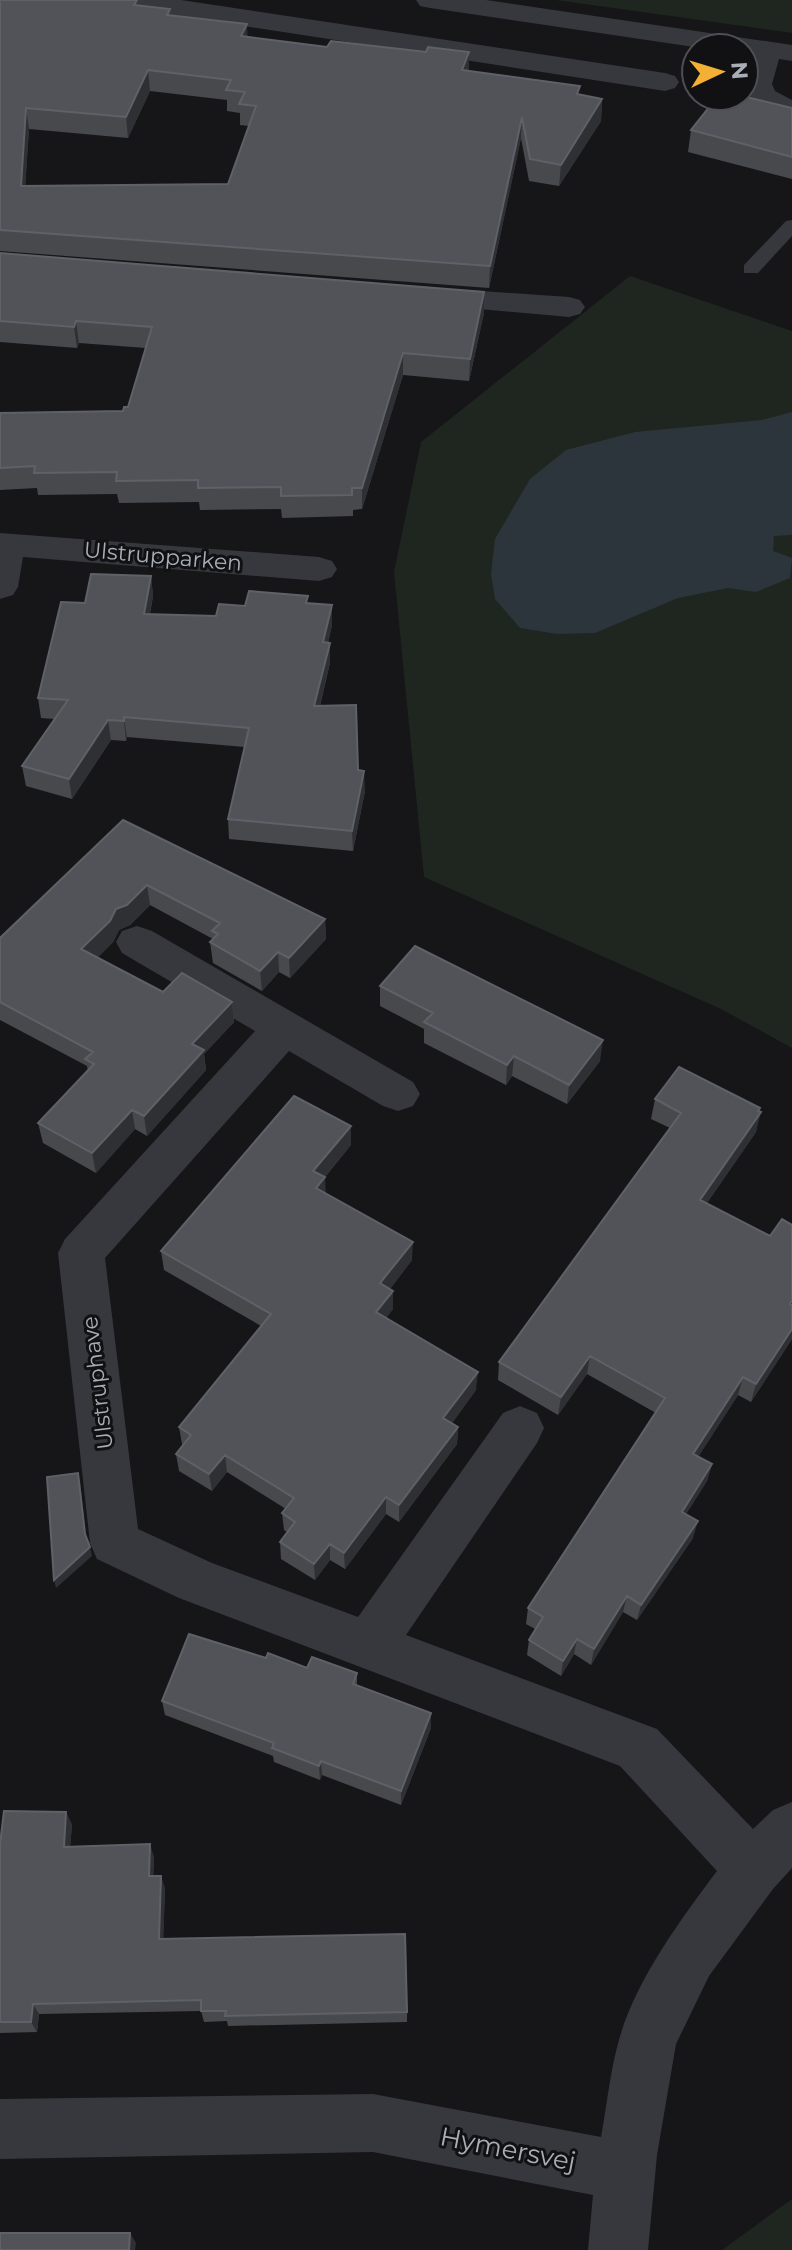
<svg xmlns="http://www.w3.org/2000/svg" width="792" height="2250" font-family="Montserrat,sans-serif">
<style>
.green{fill:#1e261f}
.water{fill:#2c353c}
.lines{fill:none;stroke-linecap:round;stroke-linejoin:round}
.service{fill:#37383d;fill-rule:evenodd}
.minor{fill:#37383d;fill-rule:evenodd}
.wall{fill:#47494d;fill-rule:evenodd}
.shaded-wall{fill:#2f3033}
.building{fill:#525359;stroke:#5f6168;stroke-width:2;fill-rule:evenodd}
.labels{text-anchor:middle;stroke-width:6;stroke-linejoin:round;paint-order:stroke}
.street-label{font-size:22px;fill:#a8adb8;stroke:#111113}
.near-street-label{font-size:26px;fill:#a8adb8;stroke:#111113}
</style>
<rect width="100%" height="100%" fill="#161618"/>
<path class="green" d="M556,0H792V33Z
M630,276L792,331V1048L721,1009L424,877L394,572L421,442Z
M792,2199V2250H722Z"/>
<path class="water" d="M792,412V535L774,536L773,551L792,558L790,578L756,592L728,588L678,598L595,633L557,634L520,628L495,599L491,574L495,539L530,479L566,450L635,432L762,420Z"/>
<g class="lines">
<path class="service" d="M792,220V236L758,273H744V265L786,221Z"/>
<path class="minor" d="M113,0H181L665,73L675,76L679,82L675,88L665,91L127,8L117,6Z
M416,0H486L792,45V61L779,59L772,84L775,91L792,100V120C750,109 740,97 752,55L744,54V48H701L430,8L420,6Z
M423,287L569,297L580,300L585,307L580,314L569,317L412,303L407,296L412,289Z
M0,533L319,557L332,561L337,569L332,577L319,581L23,557L18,587L13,595L0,599Z
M137,926L152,931L413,1082L420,1094L413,1106L398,1111L383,1106L289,1051L105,1258L138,1529L212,1563L358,1617L503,1413L520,1406L537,1413L544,1428L537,1443L406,1635L657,1729L753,1829L773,1810L792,1802V1868L773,1889L709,1976L676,2044L657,2155L648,2250H588L593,2195L373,2152L0,2159V2099L373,2094L601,2137C607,2105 610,2071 619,2040C635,1981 681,1919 717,1871L620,1766L179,1598L97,1559L90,1543L58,1253L65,1239L255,1031L122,953L116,942L122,931Z"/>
</g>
<path class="wall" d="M0,0L138,5L247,37L327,47L426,52H469V71L602,99L601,121L559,186L529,181L521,138L489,288L0,251ZM150,91L227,100V111L240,113V125L249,126L228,184L25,186L29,129L128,138Z
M792,108V179L688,152L691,130Z
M0,253L484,313L469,381L403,375L362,509L353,510V516L282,518L281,509L200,510L199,502L119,503L117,494L38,495L37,488L0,490V413L123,411L128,407L146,348L79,343L77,348L0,342Z
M151,576L153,596L150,614L216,616L245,606L308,603L332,605V625L328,643L330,663L320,706L358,770L365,791L353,851L229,839L228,819L245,747L127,737L126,741L111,740L72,799L26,786L22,766L54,719L41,718L38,698L85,603Z
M123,820L325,919L326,939L290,978L279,972L262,991L213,963L210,942L213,939L150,905L130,925L119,930L113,942L97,958L163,992L232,1002L234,1022L204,1054L206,1070L147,1136L135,1129L96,1173L43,1143L38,1123L88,1071L87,1066L0,1020V938Z
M380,986L600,1061L567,1104L512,1076L506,1085L424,1043V1029L380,1006Z
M655,1099L759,1111L756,1132L707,1203L792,1339L751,1402L738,1395L698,1457L712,1464L707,1481L686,1514L693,1538L637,1620L623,1612L591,1665L574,1654L561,1676L527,1655L529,1640L535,1629L526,1624L528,1608L656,1413L587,1374L558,1415L498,1380L499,1362L670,1128L651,1119Z
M351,1145L325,1177V1193L412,1260L390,1289L393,1291V1309L386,1318L476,1390L452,1423L458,1427L457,1444L399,1522L386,1514L345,1569L330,1560L315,1580L281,1559L280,1542L287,1532L284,1530L282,1513L286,1509L227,1472L212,1491L179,1471L176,1454L183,1445L182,1444L179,1427L261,1326L164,1270L161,1251Z
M266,1658L307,1668L357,1673V1686L431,1728L401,1805L322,1775L320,1780L274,1762L273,1756L165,1715L162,1701Z
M66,1812L72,1825L70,1847L154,1857L153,1876L165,1888L163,1939L407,2012V2022L228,2026L227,2021L204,2022L201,2011L39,2014L37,2032L0,2033V1844Z"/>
<path class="shaded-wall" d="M247,24L248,45L241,36Z
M469,52V73L462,70Z
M148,70L150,91L128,138L126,117Z
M602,99L601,121L559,186L561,165Z
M26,108L29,129L24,207L21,186Z
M522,117L521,138L489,288L490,266Z
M484,292V313L469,381L470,359Z
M76,321L79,343L77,348L74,327Z
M403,353V375L362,509V488Z
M151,576L153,596L146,634L144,614Z
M332,605V625L324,662L323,642Z
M330,643V663L315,726L314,706Z
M124,717L127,737L126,741L124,721Z
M108,720L111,740L72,799L69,779Z
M364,771L365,791L353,851L352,831Z
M147,885L150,905L130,925L119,930L113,942L85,970L81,949L116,909Z
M325,919L326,939L290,978L289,958Z
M278,952L279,972L262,991L260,971Z
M232,1002L234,1022L204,1054L206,1070L147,1136L144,1116L192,1044Z
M603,1040L600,1061L567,1104L569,1085Z
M514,1056L512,1076L506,1085L507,1065Z
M760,1108L757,1118L761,1112L756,1132L696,1219L700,1200Z
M132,1110L135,1129L96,1173L92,1153Z
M351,1126V1145L314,1190L313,1171Z
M325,1177L326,1197L316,1188Z
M413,1242L412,1260L380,1302V1283Z
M393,1291V1309L376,1331V1312Z
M792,1329V1339L751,1402L756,1384Z
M590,1356L587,1374L558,1415L561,1397Z
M478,1372L476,1390L443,1436V1418Z
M743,1377L738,1395L689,1471L693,1454Z
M458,1427L457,1444L399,1522V1505Z
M225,1455L227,1472L212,1491L209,1474Z
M712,1464L707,1481L677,1528L682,1512Z
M78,1473L80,1482L87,1543L85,1534Z
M386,1497V1514L345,1569L344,1553Z
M698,1521L693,1538L637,1620L641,1605Z
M330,1544V1560L315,1580L314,1564Z
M90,1547L92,1556L56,1588L54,1580Z
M627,1596L623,1612L591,1665L594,1649Z
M577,1639L574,1654L561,1676L563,1661Z
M431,1713V1728L401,1805V1791Z
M321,1761L322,1775L320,1780L319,1766Z
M66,1812L72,1825L69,1860L64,1847Z
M150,1844L154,1857L153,1889L149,1876Z
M161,1876L165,1888L163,1951L159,1939Z
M33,2004L39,2014L37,2032L31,2022Z
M130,2233L136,2243L135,2250H129Z"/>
<path class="building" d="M0,0H137L134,5L170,9L167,15L247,24L241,36L327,47L331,41L426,52L428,47L469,52L462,70L580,86L577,94L602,99L561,165L530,159L522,117L490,266L0,230ZM148,70L231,80L226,90L245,92L239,104L256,106L228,184L21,186L26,108L126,117Z
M718,96H742L792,108V157L691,130Z
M0,253L484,292L470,359L403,353L362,488H352V495L281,496V487L198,488V480L116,481L117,472L34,473L35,466L0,468V413L123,411L124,407H128L152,327L76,321L74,327L0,321Z
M91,574L151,576L144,614L216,616L219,604L245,606L249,591L308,596L306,603L332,605L323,642L330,643L314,706L356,705L358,770L364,771L352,831L228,819L249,728L124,717V721L108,720L69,779L22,766L68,700L38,698L61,602L85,603Z
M123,820L325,919L289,958L278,952L260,971L210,942L218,934L212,931L220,923L147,885L127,905L116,909L110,921L81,949L163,992L182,973L232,1002L192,1044L204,1050L144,1116L132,1110L92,1153L38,1123L94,1064L85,1059L93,1052L0,1002V938Z
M415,946L603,1040L569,1085L514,1056L507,1065L424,1022L433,1013L380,986Z
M679,1067L760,1108L758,1111L761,1112L700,1200L770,1236L782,1219L792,1225V1301L790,1304L792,1305V1329L756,1384L743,1377L693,1454L712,1464L682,1512L698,1521L641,1605L627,1596L594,1649L577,1639L563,1661L529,1640L543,1617L528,1608L665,1398L590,1356L561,1397L499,1362L681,1113L655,1099Z
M294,1096L351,1126L313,1171L325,1177L316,1188L413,1242L380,1283L393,1291L376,1312L478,1372L443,1418L458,1427L399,1505L386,1497L344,1553L330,1544L314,1564L280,1542L295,1522L282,1513L294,1498L225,1455L209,1474L176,1454L191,1435L179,1427L271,1314L161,1251Z
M78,1473L85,1534L90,1547L54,1580L47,1477Z
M189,1634L266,1658L268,1653L307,1668L312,1657L357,1673L353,1684L431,1713L401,1791L321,1761L319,1766L272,1748L274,1743L162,1701Z
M4,1811L66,1812L64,1847L150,1844L149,1876H161L159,1939L405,1934L407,2012L225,2016L226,2011H201V2000L33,2004L31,2022H0V1844Z
M0,2233H130L129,2250H0Z"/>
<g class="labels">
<g class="street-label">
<text transform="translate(163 556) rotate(5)" y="8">Ulstrupparken</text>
<text transform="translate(97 1383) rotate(-97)" y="8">Ulstruphave</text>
</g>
<g class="near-street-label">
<text transform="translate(508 2149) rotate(11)" y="9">Hymersvej</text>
</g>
</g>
<g transform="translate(720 72) rotate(86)"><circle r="38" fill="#111113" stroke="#4d4f55" stroke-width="2"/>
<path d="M0-6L14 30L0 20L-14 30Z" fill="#f2b134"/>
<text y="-12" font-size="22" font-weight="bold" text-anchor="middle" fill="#a8adb8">N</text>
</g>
</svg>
